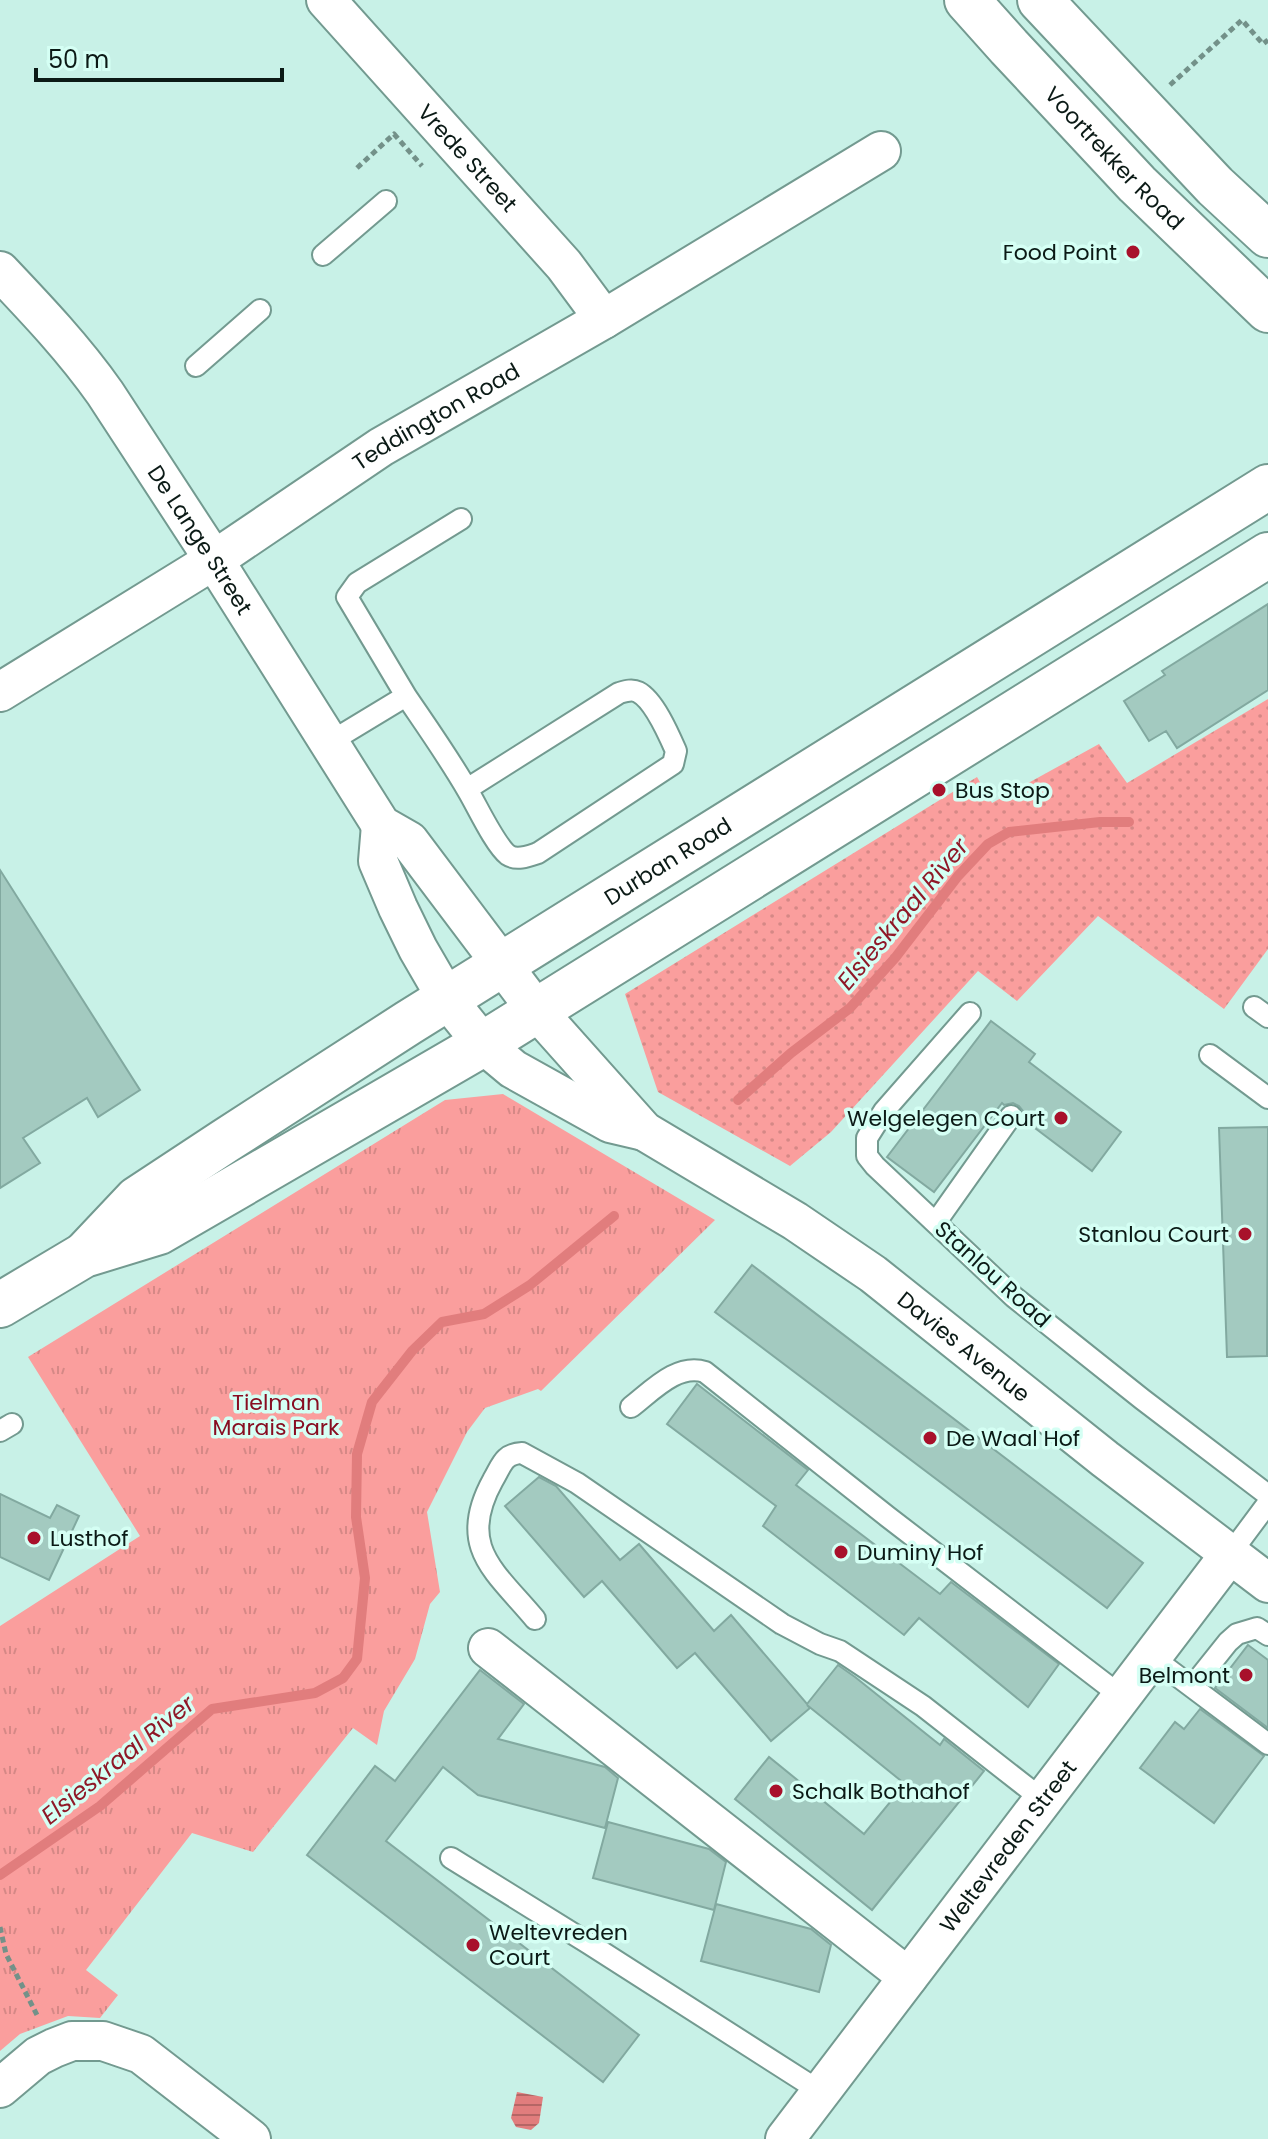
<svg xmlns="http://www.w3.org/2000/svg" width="1268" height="2139" font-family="Poppins,sans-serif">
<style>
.grass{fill:url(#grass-dots)}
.park{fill:url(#park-tufts)}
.water{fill:url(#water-rules)}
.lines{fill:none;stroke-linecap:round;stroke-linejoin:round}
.stream{stroke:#e17d7d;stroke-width:10}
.building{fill:#a3cac0;stroke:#82a9a0;stroke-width:2}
.service-casing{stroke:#739a90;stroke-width:24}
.minor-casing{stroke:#739a90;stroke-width:42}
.primary-casing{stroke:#739a90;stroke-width:48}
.path{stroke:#739189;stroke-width:5;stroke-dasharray:6 4;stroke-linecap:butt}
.service{stroke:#fff;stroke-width:20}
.minor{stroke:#fff;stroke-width:38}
.primary{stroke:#fff;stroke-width:44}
.poi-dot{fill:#a8112b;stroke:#d5fff4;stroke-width:3}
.labels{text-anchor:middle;stroke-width:7;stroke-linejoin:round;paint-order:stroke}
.street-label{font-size:22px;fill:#0b1a16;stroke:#d5fff4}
.poi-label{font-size:22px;fill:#0b1a16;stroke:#d5fff4;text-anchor:start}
.park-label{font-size:22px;fill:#880d21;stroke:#d5fff4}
.water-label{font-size:24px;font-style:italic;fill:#8f1827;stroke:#d5fff4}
</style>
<defs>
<pattern id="grass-dots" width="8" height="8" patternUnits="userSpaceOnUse" patternTransform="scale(2)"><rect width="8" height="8" fill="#fa9e9d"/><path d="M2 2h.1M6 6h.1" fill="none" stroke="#d58886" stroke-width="1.8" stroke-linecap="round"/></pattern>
<pattern id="park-tufts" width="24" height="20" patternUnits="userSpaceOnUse" patternTransform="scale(2)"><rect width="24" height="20" fill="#fa9e9d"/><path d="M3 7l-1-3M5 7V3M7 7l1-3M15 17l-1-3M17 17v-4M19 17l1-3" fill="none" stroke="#d58886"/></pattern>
<pattern id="water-rules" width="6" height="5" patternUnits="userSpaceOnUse" patternTransform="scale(2)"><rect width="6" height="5" fill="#e17d7d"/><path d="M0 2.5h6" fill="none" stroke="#b56665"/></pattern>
</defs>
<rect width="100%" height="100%" fill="#c8f1e7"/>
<path class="grass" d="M1268,699V949L1224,1009L1098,916L1017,1001L978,971L831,1132L790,1166L658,1092L625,994L977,777L992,803L1099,744L1127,783Z"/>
<path class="park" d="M503,1094L715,1220L541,1391L538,1389L485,1408L467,1432L427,1512L440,1592L430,1604L415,1659L384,1711L377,1745L353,1728L253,1852L192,1833L86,1970L118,1995L100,2018L68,2016L20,2034L0,2051V1626L140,1536L28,1357L445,1100Z"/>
<path class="water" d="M517,2092L543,2097L539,2123L531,2130L516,2127L511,2118Z"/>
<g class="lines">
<path class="stream" d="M738,1100L791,1053L850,1008L895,958L958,876L988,844L1009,832L1100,822H1129
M0,1875L100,1806L212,1709L315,1693L343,1678L357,1659L365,1578L356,1517L357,1454L372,1402L412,1351L442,1322L484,1314L530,1285L614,1216"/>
</g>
<path class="building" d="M1268,604V690L1177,748L1166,731L1149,741L1124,701L1165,675L1162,671Z
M0,870L140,1090L98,1117L87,1098L23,1138L40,1163L0,1188Z
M991,1021L1035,1054L1029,1062L1121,1132L1092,1171L1023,1119V1111L1019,1106L1013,1103L1004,1105L1002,1103L934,1192L887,1157Z
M1268,1127L1267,1356L1227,1357L1219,1128Z
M752,1265L1143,1563L1107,1608L715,1312Z
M697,1384L808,1470L796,1485L940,1594L951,1582L1059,1664L1028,1707L919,1618L904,1635L763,1526L776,1506L667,1424Z
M539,1477L556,1486L620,1560L639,1544L714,1631L731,1615L807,1704L838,1665L855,1677L940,1745L944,1739L984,1771L872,1910L735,1799L769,1757L864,1834L905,1784L807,1705L810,1708L771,1741L695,1653L677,1668L602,1581L584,1597L505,1506Z
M0,1494L50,1518L57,1505L79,1516L49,1580L0,1557Z
M1248,1645L1268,1660V1728L1215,1688Z
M480,1670L524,1704L498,1739L605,1767L618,1778L605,1828L478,1795L443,1767L386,1841L639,2035L603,2082L307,1855L375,1766L395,1781Z
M1200,1709L1264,1756L1214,1823L1140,1768L1175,1722L1184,1729Z
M608,1822L709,1849L726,1862L714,1910L593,1878Z
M716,1904L811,1929L831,1945L819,1992L701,1961Z"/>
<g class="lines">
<g class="service-casing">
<path id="service" d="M323,255L386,201
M196,366L260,310
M406,696L347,597L357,583L461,519
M330,742L406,696C427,727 449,758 468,791C477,806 495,845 508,855C517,861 529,856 538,853L673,764L676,751C669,735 654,700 638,692C632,689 626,691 619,693L467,789
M1254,1007L1268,1017
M970,1013L884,1111L867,1138V1156L875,1166L1014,1297L1142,1399L1268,1495
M1210,1055L1268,1098
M936,1222L1011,1116
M631,1407C652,1391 677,1363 705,1372L888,1517L1121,1696
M0,1431L12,1424
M1230,1554L1268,1503
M535,1619C495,1571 456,1547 493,1480C502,1465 503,1454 522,1453L577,1483L782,1624L820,1644L840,1651L923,1706L1043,1800
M1152,1657L1268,1744
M1192,1687L1228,1642L1237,1634L1257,1628L1268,1635
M451,1858L588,1943L821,2092"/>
</g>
<g class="minor-casing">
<g id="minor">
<path id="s1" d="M326,0L564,265L604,319"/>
<path id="s2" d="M0,271C37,310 74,349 105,393L214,560L381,825L409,841L537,1011L644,1131L795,1221L873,1274L1105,1459L1268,1583"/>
<path id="s3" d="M0,692L214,560L381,447L604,319L881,151"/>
<path d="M381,825L378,861L398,908L418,949L447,999L483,1044L513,1069L610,1123L644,1131"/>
<path d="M488,1648L908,1977"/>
<path d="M0,2088L38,2056L54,2048L72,2041H103L141,2054L251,2139"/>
<path id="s4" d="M785,2139L1230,1554"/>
</g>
</g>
<g class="primary-casing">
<g id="primary">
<path id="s5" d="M967,0L1009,47L1137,184L1268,310"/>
<path d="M1040,0L1215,186L1268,235"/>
<path id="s6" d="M87,1252L137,1199L225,1141L408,1023L1268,487"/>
<path d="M0,1305L84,1255L159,1232L483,1044L1268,555"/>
</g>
</g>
<path class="path" d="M1170,85L1242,20L1263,44L1268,40
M357,168L394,134L422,166
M0,1927L6,1954L38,2017"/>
<use href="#service" class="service"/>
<use href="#minor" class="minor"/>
<use href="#primary" class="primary"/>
</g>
<g class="poi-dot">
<circle cx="1133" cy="252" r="8"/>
<circle cx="939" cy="790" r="8"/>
<circle cx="1061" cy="1118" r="8"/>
<circle cx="1245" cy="1234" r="8"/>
<circle cx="930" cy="1438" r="8"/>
<circle cx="34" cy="1538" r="8"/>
<circle cx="841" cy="1552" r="8"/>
<circle cx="1246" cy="1675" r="8"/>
<circle cx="776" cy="1791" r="8"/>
<circle cx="473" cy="1945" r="8"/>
</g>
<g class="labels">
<g class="street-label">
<text dy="8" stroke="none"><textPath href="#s1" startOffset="212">Vrede Street</textPath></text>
<text dy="8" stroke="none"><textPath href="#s5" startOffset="216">Voortrekker Road</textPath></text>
<text dy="8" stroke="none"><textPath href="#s3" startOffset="516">Teddington Road</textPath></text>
<text dy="8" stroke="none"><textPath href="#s2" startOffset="336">De Lange Street</textPath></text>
<text dy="8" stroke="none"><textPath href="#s6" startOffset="702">Durban Road</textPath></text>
<text transform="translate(993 1274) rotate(42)" y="8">Stanlou Road</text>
<text dy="8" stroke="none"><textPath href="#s2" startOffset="1466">Davies Avenue</textPath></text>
<text dy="8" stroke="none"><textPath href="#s4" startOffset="368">Weltevreden Street</textPath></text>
</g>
<g class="poi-label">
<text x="1117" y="260" text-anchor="end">Food Point</text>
<text x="955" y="798">Bus Stop</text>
<text x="1045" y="1126" text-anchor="end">Welgelegen Court</text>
<text x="1229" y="1242" text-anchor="end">Stanlou Court</text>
<text x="946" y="1446">De Waal Hof</text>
<text x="50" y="1546">Lusthof</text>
<text x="857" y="1560">Duminy Hof</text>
<text x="1230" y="1683" text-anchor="end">Belmont</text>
<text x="792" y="1799">Schalk Bothahof</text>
<text x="489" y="1940">Weltevreden<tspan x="489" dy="25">Court</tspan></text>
</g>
<g class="park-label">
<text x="276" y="1410">Tielman<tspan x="276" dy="25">Marais Park</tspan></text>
</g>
<g class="water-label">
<text transform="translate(903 914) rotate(-50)" y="8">Elsieskraal River</text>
<text transform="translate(118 1760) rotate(-39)" y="8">Elsieskraal River</text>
</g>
</g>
<path d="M36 68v12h246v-12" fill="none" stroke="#0b1a16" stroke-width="4"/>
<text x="48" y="68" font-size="24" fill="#0b1a16" stroke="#d5fff4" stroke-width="6" paint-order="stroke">50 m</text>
</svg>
